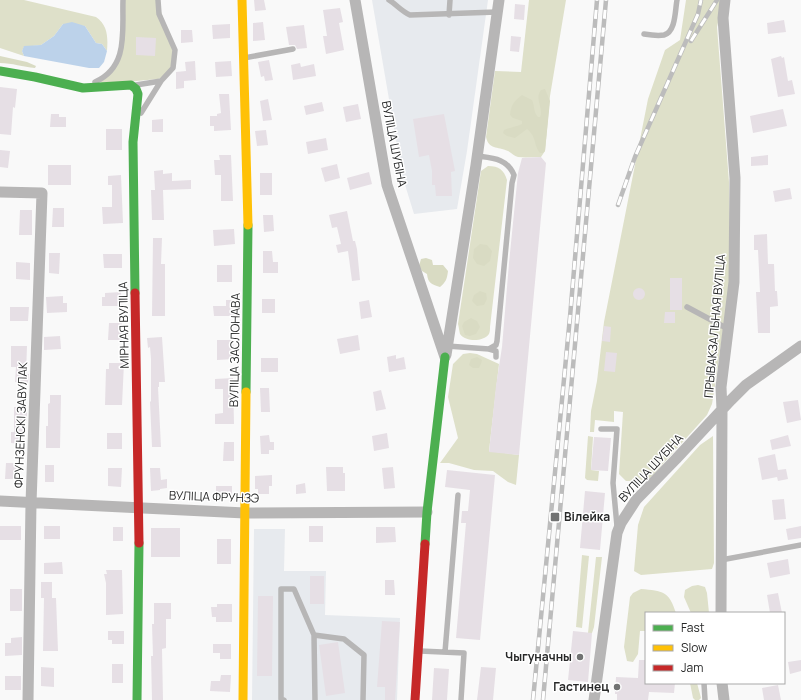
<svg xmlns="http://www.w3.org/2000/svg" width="801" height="700" font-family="Manrope,sans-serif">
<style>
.built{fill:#e7eaee}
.green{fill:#dee0c9}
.forest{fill:#d9dbc3}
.water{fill:#bcd2ea}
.building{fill:#e6dfe5}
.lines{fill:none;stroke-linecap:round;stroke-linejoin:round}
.lane{stroke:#b7b6b6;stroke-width:5.5}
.street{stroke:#b7b6b6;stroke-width:11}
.fast{stroke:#4caf50;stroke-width:9}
.slow{stroke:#ffc107;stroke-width:9}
.jam{stroke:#c62828;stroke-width:9}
.rail-casing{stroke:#bcbcbc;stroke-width:4.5}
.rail{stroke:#fff;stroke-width:3;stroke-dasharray:9;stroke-linecap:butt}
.poi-dot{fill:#717272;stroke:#fff;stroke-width:1.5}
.labels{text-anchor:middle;stroke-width:3;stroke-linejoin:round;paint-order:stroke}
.street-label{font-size:12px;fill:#282929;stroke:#fff}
.poi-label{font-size:12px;font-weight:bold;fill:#282929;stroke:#fff;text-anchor:end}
</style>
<rect width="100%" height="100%" fill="#f9f9f9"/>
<path class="built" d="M372,0H488L467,151L457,209L414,214L402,175Z
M254,529H285L284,571H326L325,615L400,618L397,700H252Z"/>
<path class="green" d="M0,0H24L96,17C108,25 108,38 107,51L102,44L96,43L85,26L63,24L54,36L41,45L24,47L22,51L24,56L0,48Z
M123,0H158V3L170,38L175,60L166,76L158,79L104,84L98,81L118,60Z
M529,0H566L550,96L545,151L541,157C533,157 526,158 518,157C514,156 512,153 508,151C497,146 489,150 486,137L495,71L521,72Z
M686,0H723L717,27L729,182L730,283L714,392L712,404L707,415L653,475L646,481H626L619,474L623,412L614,411V422L595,420L594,432H590L591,411L597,381L604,322L648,99L665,50L680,40Z
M488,166C499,166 504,170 507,180L490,327C490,329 490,332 489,334C483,342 466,342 460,334C459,331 459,327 458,324L481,171Z
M470,353L477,354L499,364L489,451L519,455L516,485L508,482L493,471L474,470L449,463H440L458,438L448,397L453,364L463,354Z
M588,436L593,437L591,470L599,471L598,481L587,480L585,478Z
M713,436L714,563L712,569L641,575L634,571L638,525L644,507L700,445Z
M582,555L589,556L582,628L576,627Z
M596,557H602L594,627L592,633H588Z
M698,585L705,587L707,593L709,613H691L684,597L685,590L692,586Z
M641,589C663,591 669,591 676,613H646V631H640L638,654L633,662L627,661L624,647L630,597L633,593Z
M690,683H697L701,698L699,700H695L693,698Z"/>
<path class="forest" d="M0,56L27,62L36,66L35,68C23,67 12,63 0,63Z
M545,89L550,101L545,151L543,153H540C533,144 537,137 527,129L515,138L507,136L503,133L504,130C510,127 516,127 522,124V121L513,118L510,115C511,105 514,101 522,95L532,100C535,106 533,112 538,117H540C544,108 534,99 541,90Z
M480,244L487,245L492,251L490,261L484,266L477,264L473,258L474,249Z
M426,258L432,260L433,265H443L448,271C447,279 446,282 440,287C431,284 428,283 427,274L422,271L419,266L421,259Z
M480,291L486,293L487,299L484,305L477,306L472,301L474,295Z
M471,318L477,321L480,327L476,334L470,336L465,335L462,326L464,322Z
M477,357L482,360L481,364L479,368H473L469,365L471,359Z"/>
<path class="water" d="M72,22L85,26L96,43L102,44L107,51L104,62L99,68H89L24,56L22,51L24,46L41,45L54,36L63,24Z"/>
<path class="building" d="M254,0H264L266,10L255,11Z
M515,4L525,5L524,20L514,19Z
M340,8L343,22L339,23L344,50L326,54L323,36H327L323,10Z
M784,20L786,32L768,34L767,23Z
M263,22L265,40L253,41V23Z
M230,24V38L213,39L212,25Z
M304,25L307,48L297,49L295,45H289L286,27Z
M181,30H192L193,42L181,43Z
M511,36L521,37L519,52L510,51Z
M136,37L156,38L155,56L136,55Z
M781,56L782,58L784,57L788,81L792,80L795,94L778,97L771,59Z
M269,60L273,80L265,81L264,76L261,77L258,62Z
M195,61L196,80L184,81V88L176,89V72L186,71L185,62Z
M231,61L232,76L216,77L215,62Z
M300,63L301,67L314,64L316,76L293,80L291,65Z
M0,87L17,89L15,108L13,107L11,135L0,134Z
M219,94H229L231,130L214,131V126H210V116H217V114L221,113Z
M268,99L272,120L263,121L260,101Z
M322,102L324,111L306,115L304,106Z
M358,104L361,119L346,122L343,107Z
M783,109L787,126L753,133L750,116Z
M51,114H59V117H66V127H50Z
M444,114L455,171L451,172L452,196H436L435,185H432V171L429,155L419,157L413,119Z
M163,119V132H152V120Z
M106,129H122V150H106Z
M266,130L268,145L257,146L255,131Z
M326,138L328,150L308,154L306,142Z
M0,150L10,151L8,168L0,167Z
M219,155H231L233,201H221V175H215L214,160H220Z
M768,155V165L751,166V157Z
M541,157L546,163L519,455L489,452L496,386L502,347L509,263L518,173L522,158Z
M337,164L340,178L325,182L321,168Z
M48,165H71V185H48Z
M163,170V174L172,173V181L191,180V189L163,190L164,220H152L151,190H155L154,171Z
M369,172L372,184L350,190L347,178Z
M260,173H272V195H260Z
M121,175L123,223L103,224L102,207H112V185H108V176Z
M790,188L792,199L775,202L773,191Z
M53,208H64V227H52Z
M20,210H32V235H19Z
M347,211L353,241H355L357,249L360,280L352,281L348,251L338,253L336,245L341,244L337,227L332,228L329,215Z
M263,215H273L274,231L264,232Z
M234,229L235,244L214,246L213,230Z
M767,234L768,264H774L775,291H777L778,306L770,307V333H758L756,292H760L758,250H754V235Z
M153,238H162L161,264H165V316H152Z
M263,251H272L273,262H278V273H263Z
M49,253H60L59,274L49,273Z
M103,254H122V268H104Z
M16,262L30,263V280L16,279Z
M217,265H232V282H217Z
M670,278H682V310H670Z
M633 294a6 6 0 1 1 12 0a6 6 0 1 1-12 0Z
M121,292L122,306H102V297H105V293Z
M63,296V303H67V312L47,313L46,297Z
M262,299H275V313H262Z
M226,300H234L235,316H214L213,306H226Z
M369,300L372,317L361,319L359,302Z
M10,307H29L28,321H10Z
M665,312H675V323H664Z
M109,323H122V340H108Z
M604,326L611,327L610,342L602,341Z
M358,335L360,350L340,354L337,339Z
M60,336L61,349L44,350V337Z
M162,337L165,382H159V387H158L161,447H152L150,402L151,401V359L150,347L148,348L147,338Z
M217,340H233L234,359L217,360Z
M11,346H27L26,374H29L28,383L15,382L16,367H11Z
M606,352L617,353L615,372L604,371Z
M396,355V359L404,357L406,369L389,372L387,357Z
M261,358H278V372H261Z
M109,363H124L122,405H105L106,369H109Z
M233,378L234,424H215V414L223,413V389H215V379Z
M260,388H269L270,412H261Z
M381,390L386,409L376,411L373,392Z
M50,395H61L60,448H46V426H48V404L50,403Z
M798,400L801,420L787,423L783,402Z
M14,407H27V421H23L22,444L11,443V432H14Z
M107,433H122V449H107Z
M387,433L389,448L374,451L372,436Z
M269,435L270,442H274V450H269V454H261L260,436Z
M788,435L791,446L772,450L770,440Z
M594,437L611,438L608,471L591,470Z
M224,442H234V461H223Z
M775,454L778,470L786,469L788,479L778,481L777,477L762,480L758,458Z
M6,463H17V479H5Z
M45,465H54V482H45Z
M326,467H343V473H345V491H327Z
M393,467L395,488L384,489L382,468Z
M108,468H122L121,487L108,486Z
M150,468H160L161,480L167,479V488L160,489V490L151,491Z
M447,470L495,475L480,640L456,638L466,523H461L462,511H468L470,490L445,487Z
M272,475V486H269V494H258V489H255V476Z
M305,483L306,493L296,494V485Z
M216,486H232V497L216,496Z
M585,491L605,493L600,550L580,548Z
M784,499L786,519L774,520L772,500Z
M0,526H21V540H0Z
M44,526H60V539H44Z
M309,526H323V542H309Z
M801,526V538L788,540L786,529Z
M113,527H123V541H113Z
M376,527H395L396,542L376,543Z
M151,528H180V557H151Z
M217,539H231V564H217Z
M788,559L790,574L770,578L767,563Z
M62,562L63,574H44V563Z
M106,570H122L123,614L106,615V583L104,574H107Z
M310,576H324V604H310Z
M385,580H394L395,595H385Z
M41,582H52V598H56L58,651H43L44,598H41Z
M10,589H22V611H10Z
M778,593L782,613H770L767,595Z
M258,596H273L272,676H257Z
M154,603H171V619H166V648L162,649L163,700H152L151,656H153L152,624H154Z
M217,604H232V622H216V617H212L211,607H217Z
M382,621L400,622L395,700H385V687H377Z
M108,631H124V644H112V640H108Z
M573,631L592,633L588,682L568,680Z
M22,637V655L5,656V643H11V638Z
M338,642L345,693L326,696L319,645Z
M213,644H231V659H220V653H213Z
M639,660H646V683H675L674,693L649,692L648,700H617V694H615L616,677L638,678Z
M801,660V671L790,674L788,662Z
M112,664H123V683H112Z
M41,667L54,668V687L41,686Z
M481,667L496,668L493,700H477Z
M434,668L449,669L447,700H432Z
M221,675H231L230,692L210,691L211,681H220Z
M5,676H21V690H5Z
M778,685L781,700H764L762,688Z"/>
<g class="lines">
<path class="lane" d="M389,0C397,5 401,11 410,15L497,12
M449,15L450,0
M644,34C650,35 658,36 664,35C676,32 675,10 677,0
M244,58L293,49
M95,82C129,67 122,31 123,0
M136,85L161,81L173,68L175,50L159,14L158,0
M141,113L161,81
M477,156C492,158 507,158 514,175L512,183L497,341L496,345L489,349
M687,307L728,329
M447,346L489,349L496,351V357
M601,429H617L613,483L617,526
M721,560L801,545
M314,635L315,700
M420,651L464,653L461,700
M445,652L458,495
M704,683L705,700
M284,700L281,699V589H294L314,635L344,639L364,655L363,700"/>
<path class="street" d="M355,0L387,185L445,357
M0,192L42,193L31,503L28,700
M446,355L476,165L499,0
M0,501L245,513L427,512
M721,613L722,410L721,387L734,282L735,178L723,18L725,0
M722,683L724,700
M594,700L617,533L621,523L636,500L676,459L731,400L746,385L801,346"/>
<path class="fast" d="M0,71L35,77L83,88L131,85L136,89L138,94L133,142L135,293
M246,392L248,225
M425,544L427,512L445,357
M137,700L139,543"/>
<path class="slow" d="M242,0L248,225
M243,700L246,392"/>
<path class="jam" d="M135,293L139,543
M415,700L425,544"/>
<g class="rail-casing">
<path id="rail" d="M691,41L717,0
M618,205L635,157L698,14L701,0
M533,700L570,317L597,0
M543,700L606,0"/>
</g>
<use href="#rail" class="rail"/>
</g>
<g class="poi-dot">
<rect x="550" y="512" width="10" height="10" rx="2"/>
<circle cx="580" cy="657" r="4"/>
<circle cx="617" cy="687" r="4"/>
</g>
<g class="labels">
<g class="street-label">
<text transform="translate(394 144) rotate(79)" y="4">ВУЛІЦА ШУБІНА</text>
<text transform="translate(124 325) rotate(-91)" y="4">МІРНАЯ ВУЛІЦА</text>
<text transform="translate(715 326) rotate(-85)" y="4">ПРЫВАКЗАЛЬНАЯ ВУЛІЦА</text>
<text transform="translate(235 350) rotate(-89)" y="4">ВУЛІЦА ЗАСЛОНАВА</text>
<text transform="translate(21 425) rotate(-88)" y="4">ФРУНЗЕНСКІ ЗАВУЛАК</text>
<text transform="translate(651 468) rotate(-47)" y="4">ВУЛІЦА ШУБІНА</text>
<text transform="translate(214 497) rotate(2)" y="4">ВУЛІЦА ФРУНЗЭ</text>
</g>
<g class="poi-label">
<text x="564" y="521" text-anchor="start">Вілейка</text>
<text x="572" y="661">Чыгуначны</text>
<text x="609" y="691">Гастинец</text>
</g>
</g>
<rect x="645" y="612" width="140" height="72" fill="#ffffff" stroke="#a9a9a9"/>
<rect x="653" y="625" width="20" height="6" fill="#4caf50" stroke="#a9a9a9"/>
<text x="681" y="632" font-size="12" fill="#282929">Fast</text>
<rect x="653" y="645" width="20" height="6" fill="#ffc107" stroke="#a9a9a9"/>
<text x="681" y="652" font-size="12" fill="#282929">Slow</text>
<rect x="653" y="665" width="20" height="6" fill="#c62828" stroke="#a9a9a9"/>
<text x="681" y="672" font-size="12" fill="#282929">Jam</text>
</svg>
